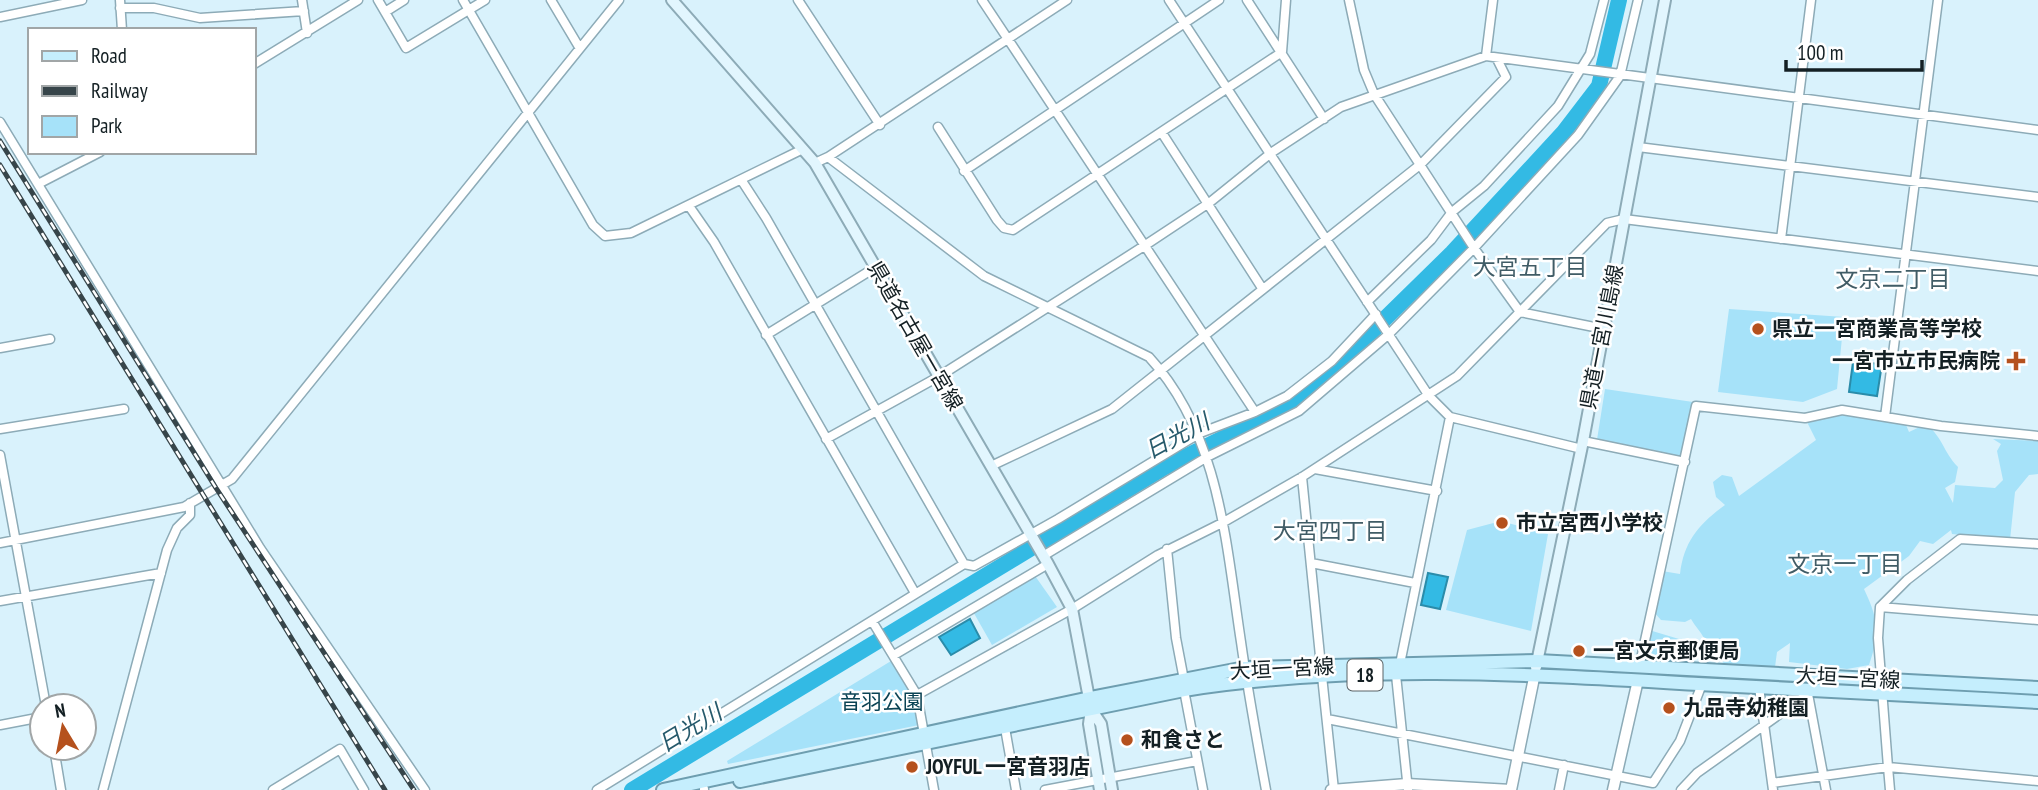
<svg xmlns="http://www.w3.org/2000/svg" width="2038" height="790" font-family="'PT Sans Narrow','Noto Sans JP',sans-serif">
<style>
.green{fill:#a6e2f9}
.water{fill:#33bae4;stroke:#2a8caa;stroke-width:2}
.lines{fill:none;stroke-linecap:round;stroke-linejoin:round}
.river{stroke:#33bae4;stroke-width:16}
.minor-casing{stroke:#8dabb7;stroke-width:11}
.tertiary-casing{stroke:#8dabb7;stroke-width:13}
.secondary-casing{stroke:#8dabb7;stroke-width:14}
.primary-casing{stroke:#6e9eb0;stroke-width:16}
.minor{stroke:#fff;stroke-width:8}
.tertiary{stroke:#fff;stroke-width:10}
.secondary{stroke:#e2f6fe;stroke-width:10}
.primary{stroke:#c5eefd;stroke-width:12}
.rail-casing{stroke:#37454a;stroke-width:5}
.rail{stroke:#fff;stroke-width:2.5;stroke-dasharray:8;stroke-linecap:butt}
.poi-dot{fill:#b5511d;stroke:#fff;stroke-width:2.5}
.labels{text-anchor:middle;stroke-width:5;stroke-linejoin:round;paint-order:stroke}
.shield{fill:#fff;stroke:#5a6366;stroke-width:2}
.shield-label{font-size:19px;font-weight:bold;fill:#142024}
.poi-label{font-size:21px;font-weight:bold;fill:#142024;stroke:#fff;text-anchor:start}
.street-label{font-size:21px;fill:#142024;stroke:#fff}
.park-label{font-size:21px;fill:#0a4354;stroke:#fff}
.neighbourhood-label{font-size:23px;fill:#405c66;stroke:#fff}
.water-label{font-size:23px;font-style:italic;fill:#265a6c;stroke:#fff}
</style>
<rect width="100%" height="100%" fill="#d9f2fc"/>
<path class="green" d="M1729,309L1844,317L1837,389L1803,402L1718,392Z
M1605,389L1693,402L1683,460L1596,446Z
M1832,410L1904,420L1909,432L1926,424C1944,439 1942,450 1958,467L1955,482L1945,488L1953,503L1955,485L1995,488L2003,480L1997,451L2001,444L1993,439L2038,441V474L2029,475L2015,492L2010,540L1952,534L1951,530L1933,544L1920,541L1909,556L1864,589C1879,621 1880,633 1869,665L1847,669L1789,662L1790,643L1777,652L1775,667C1737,668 1722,674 1704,638C1700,631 1695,626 1691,619L1685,622L1661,620L1653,611L1662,571L1680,574C1684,541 1699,524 1725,505L1716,497L1713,482L1722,475L1732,477L1739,496L1816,440L1805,418Z
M1501,521L1548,534L1531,631L1446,610L1467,530Z
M1033,573L1057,607L992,645L971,608Z
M1649,630L1679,639L1686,663L1658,660L1644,650Z
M891,661L913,696L919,725L728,764L727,761Z"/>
<path class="water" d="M1853,362L1882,364L1877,396L1849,392Z
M1428,573L1448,577L1440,609L1421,605Z
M970,619L980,638L951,655L939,637Z"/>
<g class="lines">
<path class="river" d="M632,790L1165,467L1304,398L1452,253L1563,133L1599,86L1619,0"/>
<g class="minor-casing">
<path id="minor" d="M120,0L122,30
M302,0L307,33
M378,0L406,48L485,0
M463,0L593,225L605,236L631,233L803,149
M551,0L579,47
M798,0L880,125
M982,0L1255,412
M1169,0L1429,396L1450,417L1582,449
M1247,0L1324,119
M1349,0L1364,70L1374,94L1474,248L1520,312L1604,329
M120,8H154L200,18L304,11
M385,12L404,0
M0,17L82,0
M1486,56L1493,0
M254,64L358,0
M0,122L260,548L425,790
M938,127L997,220L1004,228L1013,230L1282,52L1286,0
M1162,133L1262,288
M1638,147L2038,197
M828,157L1067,0
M815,163L828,157L984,276L1149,357C1220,434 1226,544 1241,642C1248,692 1257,741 1266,790
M964,171L1219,0
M742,181L766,218L964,564
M38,184L100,152
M689,206L714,242L915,593
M1781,239L1811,0
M1367,302L1431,240L1452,212L1484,186L1558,106L1590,54L1604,0
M766,335L876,267
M0,348L50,339
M1885,417L1938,0
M0,429L124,409
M826,439L938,377L1144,246L1209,203L1271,153L1341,107L1486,56L2038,130
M1583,441L1685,462
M0,455L46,706
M991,466L1112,409L1421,164L1506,77L1497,59
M1315,469L1437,491
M1302,477L1321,666
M0,543L184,507L232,479L619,0
M1167,549L1176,638L1184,680
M1043,556L1207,457L1299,411L1389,334L1474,248L1578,135L1620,76L1638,0
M1311,563L1415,583
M0,601L161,573
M1880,607L2038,620
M872,621L917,695L934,790
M894,655L1048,564
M1400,664L1450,417
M1639,668L1696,406L1805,418L1842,410L1941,426L2038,436
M1396,675L1408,790
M1322,676L1334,790
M1759,687L1773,790
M1184,690L1203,790
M1808,694L1826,790
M917,695L1072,609L1158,555L1222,523L1302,477L1457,376L1607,223L1624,219L2038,271
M1327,719L1653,783L1680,741L1702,684
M0,725L42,717
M1005,728L1016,790
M54,748L61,790
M1772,783L1888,767L1878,638L1880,607L1907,580L1960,539L2038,544
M704,789V790
M103,790L167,550L177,528L190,515V503
M273,790L340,749L364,790
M597,790L964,564L974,566L1058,519L1200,433L1255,412L1287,396L1332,361L1376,314
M1045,790L1197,761
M1559,790L1564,765
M1681,790L1697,773L1808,694L1811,689
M1890,790L1888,767L2038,781"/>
</g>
<g class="tertiary-casing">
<path id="tertiary" d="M1331,790L1407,784L1511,790
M1511,790L1535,673
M1613,790L1638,680"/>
</g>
<g class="secondary-casing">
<path id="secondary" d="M672,0L815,163L1048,564L1072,609L1091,709L1089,724L1100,790
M1536,667L1583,441L1665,0
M1091,709L1101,724L1112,790"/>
</g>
<g class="primary-casing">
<path id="primary" d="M740,781L1184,690C1354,663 1528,674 1698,684C1812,691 1925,695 2038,702
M663,790L1090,698L1245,668L1538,661L2038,688"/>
</g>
<use href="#minor" class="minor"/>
<use href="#tertiary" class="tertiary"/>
<use href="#secondary" class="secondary"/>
<use href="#primary" class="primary"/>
<g class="rail-casing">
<path id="rail" d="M0,141L216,488L414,790
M0,165L385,790"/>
</g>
<use href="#rail" class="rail"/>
</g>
<g class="poi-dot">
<circle cx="1758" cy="329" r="7"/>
<path d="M2012.5 350.5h7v7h7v7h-7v7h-7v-7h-7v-7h7z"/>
<circle cx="1502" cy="523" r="7"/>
<circle cx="1579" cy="651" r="7"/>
<circle cx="1669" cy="708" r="7"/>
<circle cx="1127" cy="740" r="7"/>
<circle cx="912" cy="767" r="7"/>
</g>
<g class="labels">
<rect class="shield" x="1347.5" y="659.5" width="35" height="31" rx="5"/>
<g class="shield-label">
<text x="1365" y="682">18</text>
</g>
<g class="poi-label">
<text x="1772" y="336">県立一宮商業高等学校</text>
<text x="2000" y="368" text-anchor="end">一宮市立市民病院</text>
<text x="1516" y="530">市立宮西小学校</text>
<text x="1593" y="658">一宮文京郵便局</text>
<text x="1683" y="715">九品寺幼稚園</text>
<text x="1141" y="747">和食さと</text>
<text x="926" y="774">JOYFUL 一宮音羽店</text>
</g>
<g class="street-label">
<text transform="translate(915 336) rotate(60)" y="7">県道名古屋一宮線</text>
<text transform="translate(1602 337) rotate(-79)" y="7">県道一宮川島線</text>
<text transform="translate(1282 669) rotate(-3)" y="7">大垣一宮線</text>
<text transform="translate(1848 678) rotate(3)" y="7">大垣一宮線</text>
</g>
<g class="park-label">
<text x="882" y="709">音羽公園</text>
</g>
<g class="neighbourhood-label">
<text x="1530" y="275">大宮五丁目</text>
<text x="1893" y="287">文京二丁目</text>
<text x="1330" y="539">大宮四丁目</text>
<text x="1845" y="572">文京一丁目</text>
</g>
<g class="water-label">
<text transform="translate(1177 436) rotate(-28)" y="8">日光川</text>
<text transform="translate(690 728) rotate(-31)" y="8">日光川</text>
</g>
</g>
<rect x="28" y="28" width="228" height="126" fill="#ffffff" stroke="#a1a6a7" stroke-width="2"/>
<rect x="42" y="51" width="35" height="10" fill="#c5eefd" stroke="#a1a6a7" stroke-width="2"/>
<text x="91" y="63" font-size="21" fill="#142024">Road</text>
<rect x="42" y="86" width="35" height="10" fill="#37454a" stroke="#a1a6a7" stroke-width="2"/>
<text x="91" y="98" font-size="21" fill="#142024">Railway</text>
<rect x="42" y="116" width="35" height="21" fill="#a6e2f9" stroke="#a1a6a7" stroke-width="2"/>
<text x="91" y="133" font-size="21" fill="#142024">Park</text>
<g transform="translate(63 727) rotate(350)"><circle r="33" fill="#ffffff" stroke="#a1a6a7" stroke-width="2"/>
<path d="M0-5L12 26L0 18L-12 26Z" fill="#b5511d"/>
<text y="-10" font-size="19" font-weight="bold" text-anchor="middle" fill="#142024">N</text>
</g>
<path d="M1786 60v10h136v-10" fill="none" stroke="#142024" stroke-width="3.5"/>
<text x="1797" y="60" font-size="21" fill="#142024" stroke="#ffffff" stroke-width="5" paint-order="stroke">100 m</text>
</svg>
